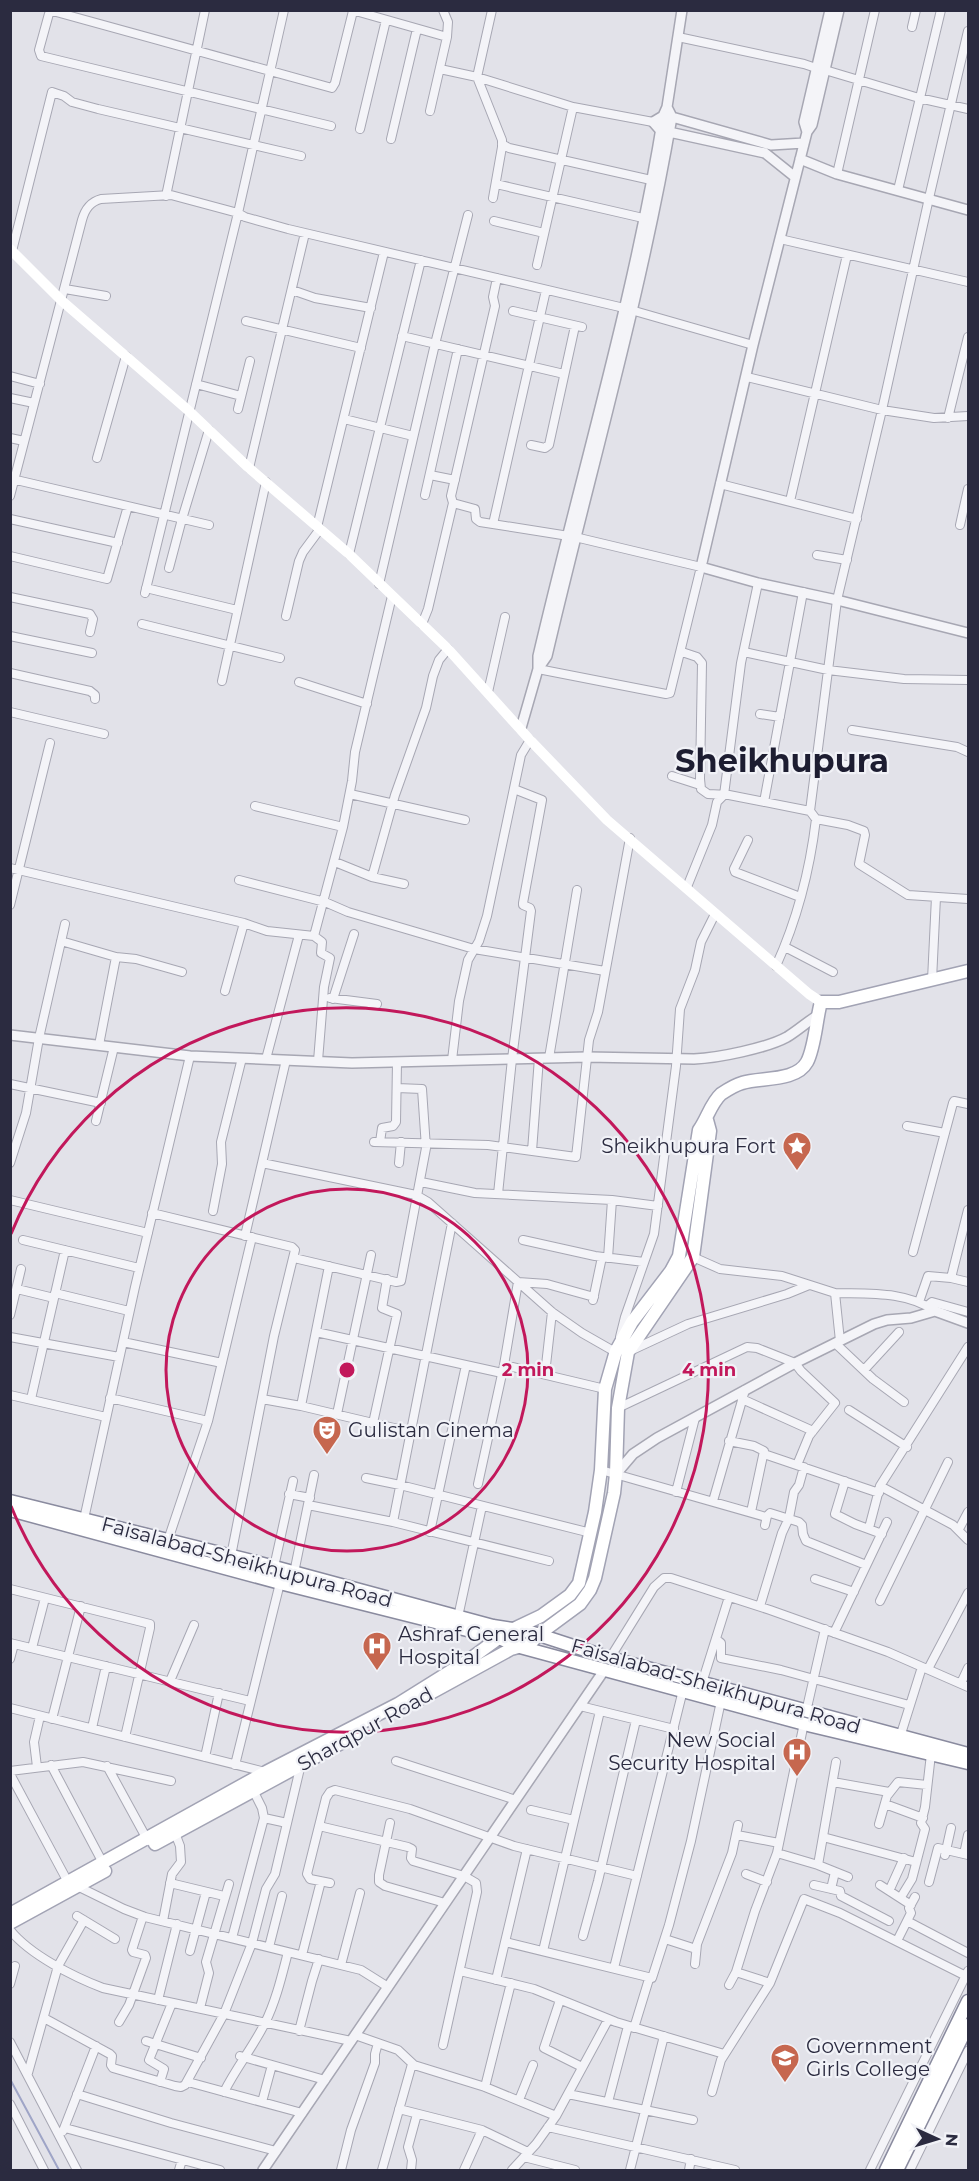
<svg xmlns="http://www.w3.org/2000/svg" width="979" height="2181" font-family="Montserrat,sans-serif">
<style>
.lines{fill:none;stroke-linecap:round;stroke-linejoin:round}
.stream{stroke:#9fa5c7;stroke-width:2}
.minor-casing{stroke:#a7a7b3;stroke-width:10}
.tertiary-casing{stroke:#a7a7b3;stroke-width:12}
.primary-casing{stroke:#a2a3b4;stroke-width:15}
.trunk-casing{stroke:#8a8b9f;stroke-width:15}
.minor{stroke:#f4f4f8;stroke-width:8}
.tertiary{stroke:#f4f4f8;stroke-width:9}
.secondary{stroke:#fff;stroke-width:10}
.primary{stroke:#fff;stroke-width:12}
.trunk{stroke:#fff;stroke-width:12}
.ring{fill:none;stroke:#c2185b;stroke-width:3}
.labels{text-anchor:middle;stroke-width:4.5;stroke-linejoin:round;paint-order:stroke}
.poi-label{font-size:20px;fill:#2b2b40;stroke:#f1f2f7;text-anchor:start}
.street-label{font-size:20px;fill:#2b2b40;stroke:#f1f2f7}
.town-label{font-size:32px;font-weight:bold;fill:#1d1d31;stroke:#f1f2f7}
.centre{fill:#c2185b;stroke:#f1f2f7;stroke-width:3}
.ring-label{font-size:18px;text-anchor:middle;font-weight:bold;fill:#c2185b;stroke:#f1f2f7;stroke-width:4.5;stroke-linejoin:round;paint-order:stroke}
</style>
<rect width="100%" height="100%" fill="#e2e2e9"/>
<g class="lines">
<path class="stream" d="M10,2079L59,2170"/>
<g class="minor-casing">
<path id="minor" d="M49,10L332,88L335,83L353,11
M50,10L39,50L41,56L331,126
M352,10L447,37L430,111
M443,10L448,22L447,37
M492,10L477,77L502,140V147L493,198
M912,27L916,10
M968,31L929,198L882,410L837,600L810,811L816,819L848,825L864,831L865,835L859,864L908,895L968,899
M678,37L804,64L816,68
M440,69L477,77L573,107L653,122
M825,70L919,98L968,109
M360,129L386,20
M391,139L417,29
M502,144L509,148L651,180
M837,174L875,10
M496,184L643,218
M898,190L941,10
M166,196L205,10
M494,221L544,233
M780,239L968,282
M12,251L52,92L64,96L72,102L98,109L301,156
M537,265L573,107
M497,278L493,297L495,306L451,496L453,503L475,509L476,519L480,522L575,537L701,567L670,693L666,694L538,669
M65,289L106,296
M292,290L315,298L371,308
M513,311L582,327
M246,321L361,348
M402,336L564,374
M10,376L40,384
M747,377L882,410L934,418L968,416
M196,384L241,396
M10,398L34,403
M238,409L250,361
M948,418L968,337
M344,419L413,436
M10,438L24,441
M531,445L545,448L549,445L575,326
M97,458L126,356
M249,468L305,233
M430,475L455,480
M12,479L209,525
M720,484L857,519
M425,495L458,349
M10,496L82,220C85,209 90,202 101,199L171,195L238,213L245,217L288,229L624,308L753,345
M790,501L847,255
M10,519L118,543
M493,524L546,290
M960,525L968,489
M317,527L384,252
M349,554L421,260
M817,555L847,560
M10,556L107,579L128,506
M169,568L182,519L209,430
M379,584L435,344L468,215
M146,588L237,610
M145,593L238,213L284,10
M10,597L90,614L93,619L90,632
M286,616L299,561L303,552L320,529
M142,624L280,658
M422,624L428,609L453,503
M10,636L92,653
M682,652L697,657L702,663L700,779L701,789L708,794L729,795L810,811
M744,652L828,670L904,679L968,680
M10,673L90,691L95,695V699
M222,681L266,482
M299,682L367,704
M488,692L505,617
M10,712L104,734
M760,714L780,717
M852,730L957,747L968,752
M817,760L852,766
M672,776L700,785
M350,794L465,820
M764,802L803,592
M255,806L343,827
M748,840L734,869L735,872L800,897
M335,862L372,877L404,884
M10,868L244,923L267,931L314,936L343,827L352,781L355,752L392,596
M372,877L395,795L426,708L433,676L439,660L448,649
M239,880L325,902L348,912L474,949L605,971
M687,887L712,825L717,802L724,795L741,663L758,583
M10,905L50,743
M314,936L322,942L321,953L330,958L324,987L318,1061
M61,941L116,957L136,959L182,972
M785,947L833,972
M776,966C797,920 810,869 816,819
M932,980L936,897
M225,991L244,923
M330,998L377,1004
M333,999L354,934
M99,1045L116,957
M549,1058L577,890
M266,1059L299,935
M452,1060L459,1001L468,960L479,941L487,916L521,755L530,740
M10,1084L101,1103
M96,1121L114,1047
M907,1126L945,1133
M374,1142L488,1145L576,1157L589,1040L598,1012L630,838
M380,1142L382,1128L393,1126L396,1122L397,1062
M532,1151L539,1058
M10,1163L26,1113L39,1038L65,924
M262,1163L416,1195L428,1202L552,1312L582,1333L610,1349L619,1351
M399,1163L401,1142
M421,1182L475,1193L612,1200L658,1206
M498,1194L512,1059L531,911L530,908L523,905V903L542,800L514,789
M10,1200L148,1233
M213,1211L222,1164L221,1142L242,1058
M152,1213L292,1247L295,1250L274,1336L231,1556
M245,1236L286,1060
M23,1240L139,1268
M523,1240L595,1256L644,1262
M913,1252L953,1103L954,1101L968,1104
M693,1257L720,1269L782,1276L835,1293L840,1341
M294,1258L396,1282L401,1281L426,1148L422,1089L397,1088
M608,1258L612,1200
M951,1278L968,1210
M17,1289L54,1298
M55,1293L129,1311
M835,1293C869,1294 906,1291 935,1311
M593,1300L602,1257
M919,1302L928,1276L951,1278L968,1282
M927,1306L932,1302L968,1312
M10,1315L21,1269
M316,1332L502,1373
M10,1337L119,1357
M620,1337L625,1317L654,1234L676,1066L680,1009L695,970L701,942L715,914
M123,1342L222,1363
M835,1343L873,1379L904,1402
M630,1351L688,1324L787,1294L809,1285
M504,1365L605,1389
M864,1370L899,1332
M545,1374L552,1312
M10,1395L106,1417
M110,1398L208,1421
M31,1399L65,1250
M262,1399L301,1406L411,1432
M742,1399L813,1431
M301,1406L329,1266
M618,1408L747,1347L757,1348L795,1363L801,1371L835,1403L809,1436L797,1465
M849,1410L907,1447
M337,1414L371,1255
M373,1423L397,1314L382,1308L387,1279
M729,1441L754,1446L764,1451L751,1512
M764,1454L879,1493
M601,1470L766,1517
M366,1478L400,1485L591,1533
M845,1481L835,1514L855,1524L882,1534
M478,1484L504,1365L518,1282L547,1284L594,1297
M880,1486L953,1525L968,1540
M676,1492L695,1418
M289,1494L310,1498
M713,1501L745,1390
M308,1505L393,1522L549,1561
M84,1519L135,1287L190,1056
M393,1522L452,1223
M765,1525L767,1516L770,1513L799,1522L802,1525L803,1534L806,1541L866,1565
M869,1528L880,1486L968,1347
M959,1529L968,1512
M430,1532L466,1365
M168,1540L208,1421L252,1237
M274,1567L293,1481
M294,1573L314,1475
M815,1579L854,1592
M10,1589L150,1624V1628L125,1737
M880,1601L948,1462
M760,1606L782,1533L789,1518L794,1492L799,1485L804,1467
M458,1617L482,1506
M834,1633L887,1522
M716,1639L721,1643V1658L781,1670L909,1705
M10,1643L250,1701
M32,1648L45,1598
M610,1658L654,1587L664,1578H671L770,1610L888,1652L968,1687
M10,1659L14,1644
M928,1669L968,1593
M170,1681L194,1625
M702,1683L729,1597
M961,1683L968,1668
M580,1706L674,1729
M10,1708L265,1772
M806,1712L825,1629
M52,1719L81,1606
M92,1728L106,1666
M900,1737L922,1667
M205,1757L219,1693
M396,1761L516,1800
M51,1765L104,1865
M235,1765L280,1583
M107,1766L148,1841
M37,1767L34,1742L40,1716
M10,1771L83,1762L171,1781
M10,1774L69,1884
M833,1782L889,1792
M885,1804L923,1818
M531,1810L574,1820
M264,1818L287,1823
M390,1823L379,1875V1882L385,1886L445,1903
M879,1824L887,1796L898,1782L927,1785
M319,1826L408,1847L412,1849L411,1858L413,1861L464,1876L476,1883L477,1892L443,2045
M737,1835L779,1843
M823,1837L916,1862
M777,1853L818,1865L848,1877
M964,1854L968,1835
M945,1855L951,1828
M818,1865L836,1762
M746,1874L767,1882
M929,1882L938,1848L968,1855
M170,1883L224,1896
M330,1883L310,1879L307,1874L326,1798L330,1792L335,1790L410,1809L514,1846L637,1876
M814,1885L840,1891L841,1896L889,1921
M880,1885L911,1905
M77,1886L124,1909L145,1917L361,1970L388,1987
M831,1889L835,1872
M890,1889L904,1858
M901,1897L912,1879L925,1829L921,1823L925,1807L931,1754
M77,1916L115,1939
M163,1921L172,1874L181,1862L180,1846L175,1833
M907,1921L968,1953
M10,1930C30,1955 74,1977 103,1988L351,2041
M583,1936L598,1881L636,1720
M232,1938L264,1818L262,1808L253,1790
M665,1939L696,1949
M897,1941L911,1913L909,1908L915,1897
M505,1942L652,1978L669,1925L691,1841L721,1701
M269,1947L282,1896
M190,1951L206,1892
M543,1951L600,1711
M302,1955L321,1881
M695,1964L697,1944L732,1853L738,1825
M341,1965L360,1893
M614,1968L683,1690
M460,1971L534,1989L616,2022L724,2054
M736,1972L770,1983
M496,1980L527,1849
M10,1984L15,1966
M729,1985L736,1972L755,1911L777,1853L804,1723
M158,2000L177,1924
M560,2000L544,2048L582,2067
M200,2008L209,1973L206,1962L229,1884
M44,2018L110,2054L112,2056L111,2065L113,2068L175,2086L181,2087L185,2085L224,2014L252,1943L266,1889L275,1874L301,1764
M119,2022L129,2005L146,1958L145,1955L133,1952L132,1950L143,1916
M634,2028L649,1979
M299,2031L312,1981L319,1959
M355,2035L398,2050L414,2065L485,2087L556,2116
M146,2041L201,2058
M10,2042L77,2170
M240,2056L325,2080
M28,2073L58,1966L84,1920
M160,2082L164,2069L149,2060L172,2003
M188,2082L302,2113
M485,2087L511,1983
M224,2092C236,2068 253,2047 265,2023C276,2001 282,1975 288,1952
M712,2092L721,2060L770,1983L804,1899L840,1913L966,1976
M77,2094L171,2123L276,2151
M568,2094L693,2120
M519,2100L533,2065
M262,2102L272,2065
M608,2102L628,2026
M10,2104L44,2170
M399,2109L482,2130L528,2152
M548,2127L735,2170
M65,2128L220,2170
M63,2131L96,2046
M524,2157L575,2170
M179,2170L182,2160
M341,2170L351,2130L375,2063V2054L378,2043
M382,2170L412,2064
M411,2170L412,2160L408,2147L417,2114
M464,2170L482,2130
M512,2170L536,2144L556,2116L608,2020
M630,2170L664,2036
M689,2170L691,2159
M870,2170L968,1971
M910,2170L968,2051"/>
</g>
<g class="tertiary-casing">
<path id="tertiary" d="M839,10L812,125L807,132L753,345L701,567L758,583L837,600L968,633
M807,132L804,122L830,10
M800,159L837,174L968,210
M795,177L765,153L660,130L653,122L663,116L672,117L771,145L804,143
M538,669L547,656C589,476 641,299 672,117L667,107
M521,728L538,669V656C580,476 634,298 663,116L667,107L682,10
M10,1035L190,1056L352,1063L587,1057L694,1059C718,1058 767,1048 787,1037C797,1031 807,1022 818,1015
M616,1474L633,1454L657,1438L795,1363L874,1324L887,1320L911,1318L935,1311L968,1323
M263,2170L605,1669"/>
</g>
<g class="primary-casing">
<path id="primary" d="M418,1700L511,1649L530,1644L538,1635L580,1604L590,1590L595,1578L614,1493L616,1474L618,1408L628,1352L693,1257L710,1131L707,1120
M155,1844L356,1735
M10,1914L266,1772L398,1704L470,1659L507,1632L541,1616L570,1595L579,1583L595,1512L601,1470L605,1389L616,1351L632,1322L671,1271L679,1256L699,1130C707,1119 711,1103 721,1094C727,1090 735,1085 742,1083C761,1077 796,1082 807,1062C815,1047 816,1020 821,1002H839L968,971
M10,1923L105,1871"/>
</g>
<g class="trunk-casing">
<path id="trunk" d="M10,1501L256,1562L493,1626L527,1631L610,1658L968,1754
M10,1510L284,1584L499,1638L520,1647L812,1726L968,1763
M886,2170L968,2001
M897,2170L968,2025"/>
</g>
<use href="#minor" class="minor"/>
<use href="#tertiary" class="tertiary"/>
<path class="secondary" d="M10,249L62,301L189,411L249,468L349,554L448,649L530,740L607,820L809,994L821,1002"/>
<use href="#primary" class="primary"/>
<use href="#trunk" class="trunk"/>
</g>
<g class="ring">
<circle cx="347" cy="1370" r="181"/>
<path d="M11 1234A362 362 0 1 1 11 1506"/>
</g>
<defs>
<g id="sight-pin" transform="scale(1.5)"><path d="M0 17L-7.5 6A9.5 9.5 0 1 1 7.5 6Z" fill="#c6674f" stroke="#f1f2f7"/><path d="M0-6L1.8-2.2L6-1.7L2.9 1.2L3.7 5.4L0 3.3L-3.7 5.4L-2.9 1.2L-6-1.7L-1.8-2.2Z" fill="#fff"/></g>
<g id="theatre-pin" transform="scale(1.5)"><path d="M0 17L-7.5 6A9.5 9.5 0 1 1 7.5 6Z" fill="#c6674f" stroke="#f1f2f7"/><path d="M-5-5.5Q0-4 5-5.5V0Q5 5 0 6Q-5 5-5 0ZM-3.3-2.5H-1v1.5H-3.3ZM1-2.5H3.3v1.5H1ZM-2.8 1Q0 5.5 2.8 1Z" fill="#fff"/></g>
<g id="hospital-pin" transform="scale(1.5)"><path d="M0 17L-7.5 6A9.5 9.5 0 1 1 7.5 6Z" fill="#c6674f" stroke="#f1f2f7"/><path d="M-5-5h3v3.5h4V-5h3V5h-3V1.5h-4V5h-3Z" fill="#fff"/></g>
<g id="university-pin" transform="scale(1.5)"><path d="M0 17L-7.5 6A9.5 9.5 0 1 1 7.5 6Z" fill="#c6674f" stroke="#f1f2f7"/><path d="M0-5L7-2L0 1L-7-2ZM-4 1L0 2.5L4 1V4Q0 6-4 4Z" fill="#fff"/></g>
</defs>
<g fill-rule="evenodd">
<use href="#sight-pin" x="797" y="1146"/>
<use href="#theatre-pin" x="327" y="1430"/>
<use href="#hospital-pin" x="377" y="1646"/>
<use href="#hospital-pin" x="797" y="1752"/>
<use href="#university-pin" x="785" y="2058"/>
</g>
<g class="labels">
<g class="poi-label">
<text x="776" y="1153" text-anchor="end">Sheikhupura Fort</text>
<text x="348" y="1437">Gulistan Cinema</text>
<text x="398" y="1641">Ashraf General<tspan x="398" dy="23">Hospital</tspan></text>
<text x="776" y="1747" text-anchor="end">New Social<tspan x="776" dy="23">Security Hospital</tspan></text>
<text x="806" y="2053">Government<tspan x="806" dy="23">Girls College</tspan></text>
</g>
<g class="street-label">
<text transform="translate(247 1562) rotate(15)" y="7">Faisalabad-Sheikhupura Road</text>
<text transform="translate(716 1686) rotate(16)" y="7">Faisalabad-Sheikhupura Road</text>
<text transform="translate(365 1729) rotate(-29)" y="7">Sharqpur Road</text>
</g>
<g class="town-label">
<text x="782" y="772">Sheikhupura</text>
</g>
</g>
<circle cx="347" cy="1370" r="9" class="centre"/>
<g class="ring-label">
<text x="528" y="1376">2 min</text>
<text x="709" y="1376">4 min</text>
</g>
<rect width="979" height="2181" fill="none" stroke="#2b2b40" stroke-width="24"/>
<g transform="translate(937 2139) rotate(94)" stroke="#f1f2f7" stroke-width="4.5" paint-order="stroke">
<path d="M0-4.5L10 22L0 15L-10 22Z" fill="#2b2b40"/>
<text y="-9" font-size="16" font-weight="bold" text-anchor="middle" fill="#2b2b40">N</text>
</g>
</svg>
